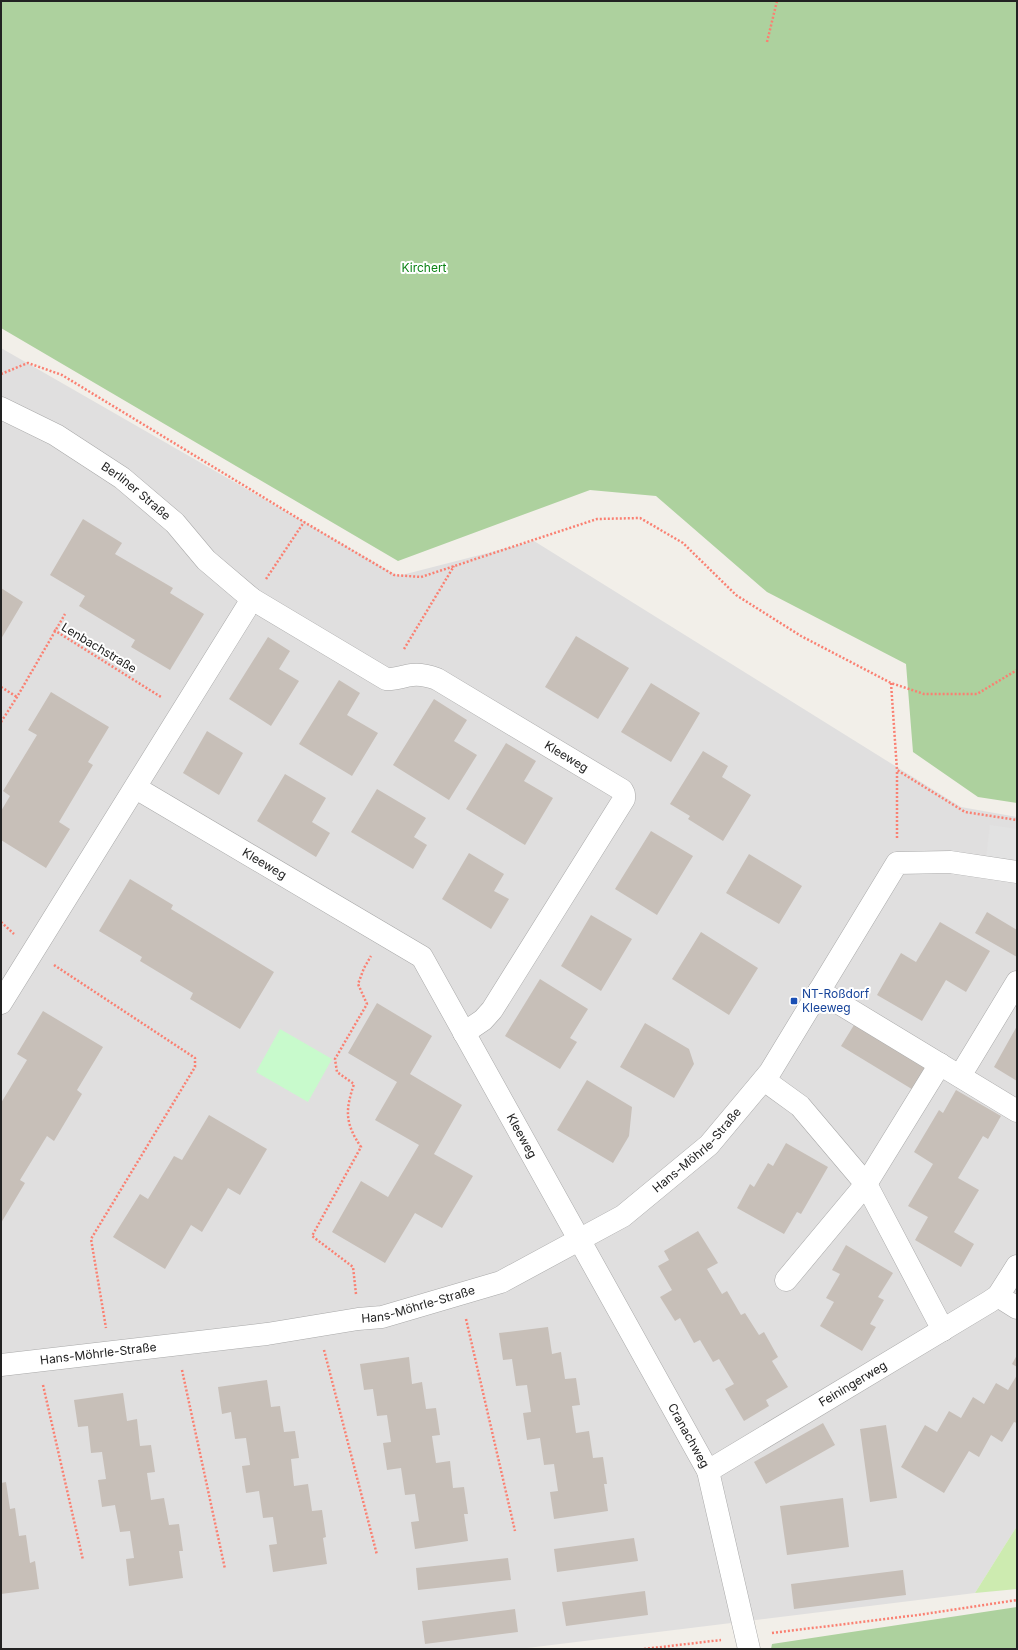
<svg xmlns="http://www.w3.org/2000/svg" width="1018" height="1650" font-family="Inter,sans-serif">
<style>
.residential{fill:#e0dfdf}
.grass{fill:#cdebb0}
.forest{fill:#add19e}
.park{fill:#c8facc}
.parking{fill:#e2e2e2}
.building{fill:#c7bfb8}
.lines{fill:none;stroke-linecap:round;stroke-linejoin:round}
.minor-casing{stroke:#a9a9a9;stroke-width:23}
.path{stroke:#fa8072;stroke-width:2.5;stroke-dasharray:2 2;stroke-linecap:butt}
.minor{stroke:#fff;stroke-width:22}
.transit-dot{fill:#1a4fb4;stroke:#fff;stroke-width:1.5}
.labels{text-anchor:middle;stroke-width:4;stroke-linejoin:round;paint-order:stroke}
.park-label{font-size:12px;fill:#0c8416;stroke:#fff}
.street-label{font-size:12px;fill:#222;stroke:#fff}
.transit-label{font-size:12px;fill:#164399;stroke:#fff;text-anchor:start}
</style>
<rect width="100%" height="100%" fill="#f2efe9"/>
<path class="residential" d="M1,348L398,576L534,541L961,807L1017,817V1526L975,1593L519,1649H1Z"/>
<path class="grass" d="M1017,1526V1589L975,1593Z"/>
<path class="forest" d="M1,1H1017V803L978,797L913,752L906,664L767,592L656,496L590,490L398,561L1,328Z
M1017,1607V1649H771L772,1644Z"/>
<path class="park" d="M280,1029L332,1059L308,1102L256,1072Z"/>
<path class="parking" d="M990,825L1017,829V864L986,859Z"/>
<path class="building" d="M83,519L122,543L115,554L173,588L170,593L204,614L170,670L131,647L135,640L79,606L85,596L50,575Z
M1,588L23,602L1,639Z
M576,636L629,668L598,719L545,687Z
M268,637L290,651L279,669L299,681L271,726L229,699Z
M339,680L360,693L347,715L378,733L352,776L299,744Z
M651,683L700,713L671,762L621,732Z
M51,692L109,727L88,762L93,765L59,822L70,829L46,868L1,840V811L10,796L3,791L37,735L28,730Z
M434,699L467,720L454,741L477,755L449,800L393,765Z
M207,731L243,753L219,795L183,773Z
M506,743L536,761L524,781L553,798L525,845L466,809Z
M703,751L728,766L722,777L751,795L723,841L688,819L690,816L670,804Z
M285,774L326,798L312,822L330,833L316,857L257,821Z
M377,789L426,818L414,837L427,845L413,869L351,832Z
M651,831L693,856L657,915L615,889Z
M469,853L504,874L494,891L509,899L491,929L442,899Z
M749,854L802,886L779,924L726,893Z
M130,879L173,905L171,909L274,972L240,1029L190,999L193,993L140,961L142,957L99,931Z
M987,912L1017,930V957L975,933Z
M591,915L632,939L601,991L561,966Z
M940,922L990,951L966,992L946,980L922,1021L877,995L901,953L916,962Z
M701,932L758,968L729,1015L672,979Z
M540,979L588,1009L570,1038L577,1042L560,1069L505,1036Z
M377,1003L432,1036L410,1074L462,1105L434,1154L473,1176L442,1228L415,1213L385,1263L332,1232L361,1181L388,1197L419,1145L375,1120L397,1082L348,1053Z
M43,1011L103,1047L77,1090L82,1094L54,1141L47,1136L20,1180L25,1183L1,1223V1103L27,1060L17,1054Z
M645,1023L689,1049L694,1064L674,1098L620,1067Z
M854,1025L928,1069L915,1091L841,1046Z
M1017,1026V1081L994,1067Z
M587,1080L632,1107L629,1136L613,1163L557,1130Z
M956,1090L1001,1116L988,1139L983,1136L958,1178L979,1190L954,1232L974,1244L961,1267L915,1240L928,1217L908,1206L933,1164L914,1152L939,1110L943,1113Z
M209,1115L267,1149L240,1195L228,1188L202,1232L191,1225L165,1269L113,1237L140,1194L148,1199L174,1156L182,1160Z
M786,1143L828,1167L801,1214L797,1212L784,1234L737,1208L750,1184L754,1187L768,1163L773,1166Z
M698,1231L718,1263L707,1269L722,1294L727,1291L741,1315L745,1313L759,1335L764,1332L778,1357L772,1361L788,1387L766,1400L769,1406L744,1421L725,1389L734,1384L719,1359L713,1362L700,1340L694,1343L680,1318L675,1321L660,1297L672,1290L658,1266L669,1260L664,1251Z
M846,1245L893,1273L878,1297L884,1300L870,1324L876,1327L862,1351L820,1326L834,1302L826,1298L840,1274L832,1270Z
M548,1327L552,1354L561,1352L565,1379L576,1378L580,1405L572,1406L576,1433L589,1431L593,1458L603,1457L607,1484H604L608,1511L554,1519L550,1492L558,1491L554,1464L544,1465L540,1438L527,1440L523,1413L531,1412L527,1385L516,1386L512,1359L503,1360L499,1333Z
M1017,1355V1367L1012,1364Z
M409,1357L412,1384L422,1382L426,1409L436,1408L440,1435L432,1436L436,1463L450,1461L453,1488L464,1487L468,1514H464L468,1541L415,1549L411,1522L419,1521L415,1494L405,1495L401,1468L387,1470L383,1443L391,1442L387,1415L377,1416L373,1389L364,1390L360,1364Z
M1017,1375V1423L1014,1422L1002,1442L991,1435L979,1457L969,1451L944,1493L901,1467L925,1425L937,1432L949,1411L961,1418L973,1397L984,1404L996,1383L1008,1390Z
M267,1380L271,1407L280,1406L284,1432L295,1431L299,1458L291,1459L294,1486L308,1484L312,1511L322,1510L326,1537L323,1538L327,1564L273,1572L269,1545L277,1544L273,1517L263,1518L259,1491L246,1493L242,1466L250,1465L246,1438L235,1439L231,1412L222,1414L218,1387Z
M123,1393L127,1421L137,1419L140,1446L151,1445L155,1472L147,1473L151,1500L164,1498L169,1525L179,1524L183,1551H179L183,1578L129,1586L126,1559L134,1558L130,1531L120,1532L115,1505L102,1507L98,1480L106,1479L102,1452L91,1453L88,1426L78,1427L74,1400Z
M823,1423L835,1445L766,1484L754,1462Z
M886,1425L897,1498L870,1502L860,1429Z
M6,1482L10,1509L15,1508L19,1536L26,1535L30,1563L35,1561L39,1589L1,1594V1483Z
M843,1498L849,1547L787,1555L780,1506Z
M634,1538L638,1561L557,1572L554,1549Z
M508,1558L511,1580L418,1590L416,1568Z
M903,1570L906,1595L794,1609L791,1584Z
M645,1591L648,1615L566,1626L562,1602Z
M515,1609L518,1632L425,1644L422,1621Z"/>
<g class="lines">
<g class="minor-casing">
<g id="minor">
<path id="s1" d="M1,408L56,435L122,478L175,523L206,560L252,599L386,679C395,680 403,676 412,675C421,674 429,676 437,679L622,790L624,794V799L492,1010L483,1020L464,1033"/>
<path id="s2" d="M136,788L422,957L708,1471L749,1649"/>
<path d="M819,991L1017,1111"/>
<path d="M1,1003L252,599"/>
<path d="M960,1076L1017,982"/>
<path d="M764,1080L800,1106L866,1184L943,1330"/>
<path d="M786,1280L866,1184L940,1064"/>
<path d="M998,1296L1017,1308"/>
<path id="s3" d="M1,1365L267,1334L358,1319L382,1317L501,1282L623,1216L709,1145L770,1072L897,863L950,862L1017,872"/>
<path id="s4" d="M708,1471L989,1302L998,1296L1017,1266"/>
</g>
</g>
<path class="path" d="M767,42L777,1
M1,374L28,363L62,375L304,522L394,575L421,577L597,519L640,518L683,543L736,595L801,636L891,683L924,694H977L1017,670
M266,579L304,522
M54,630L161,697
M404,649L454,566
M891,683L897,770L965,812L1017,820
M1,687L17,697
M1,722L17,697L65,614
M897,838V771
M1,922L14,934
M54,965L195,1058V1067L91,1239L106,1328
M356,1294L353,1267L312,1236L361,1147C345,1123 345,1111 354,1084L337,1072L335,1059L367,1004L358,984L364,968L371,956
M466,1319L515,1531
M324,1350L377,1555
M182,1370L225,1569
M43,1385L83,1560
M772,1633L918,1615L1017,1600
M644,1649L721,1640"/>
<use href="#minor" class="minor"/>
</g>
<rect class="transit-dot" x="790" y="997" width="8" height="8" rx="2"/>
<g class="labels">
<g class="park-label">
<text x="424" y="272">Kirchert</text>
</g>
<g class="street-label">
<text dy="4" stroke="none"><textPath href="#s1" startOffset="159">Berliner Straße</textPath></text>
<text transform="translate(99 648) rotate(31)" y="4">Lenbachstraße</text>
<text dy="4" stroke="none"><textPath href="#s1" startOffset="677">Kleeweg</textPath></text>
<text dy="4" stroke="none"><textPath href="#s2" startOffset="149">Kleeweg</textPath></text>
<text dy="4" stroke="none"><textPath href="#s2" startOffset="537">Kleeweg</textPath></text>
<text dy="4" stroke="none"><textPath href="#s3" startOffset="746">Hans-Möhrle-Straße</textPath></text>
<text dy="4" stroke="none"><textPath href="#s3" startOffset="422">Hans-Möhrle-Straße</textPath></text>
<text dy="4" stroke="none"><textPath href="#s3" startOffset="98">Hans-Möhrle-Straße</textPath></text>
<text dy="4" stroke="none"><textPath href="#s4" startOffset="169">Feiningerweg</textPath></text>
<text dy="4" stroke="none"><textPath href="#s2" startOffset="880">Cranachweg</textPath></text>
</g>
<g class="transit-label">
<text x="802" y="998">NT-Roßdorf<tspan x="802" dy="14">Kleeweg</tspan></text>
</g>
</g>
<rect width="1018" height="1650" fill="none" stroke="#222222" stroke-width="4"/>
</svg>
